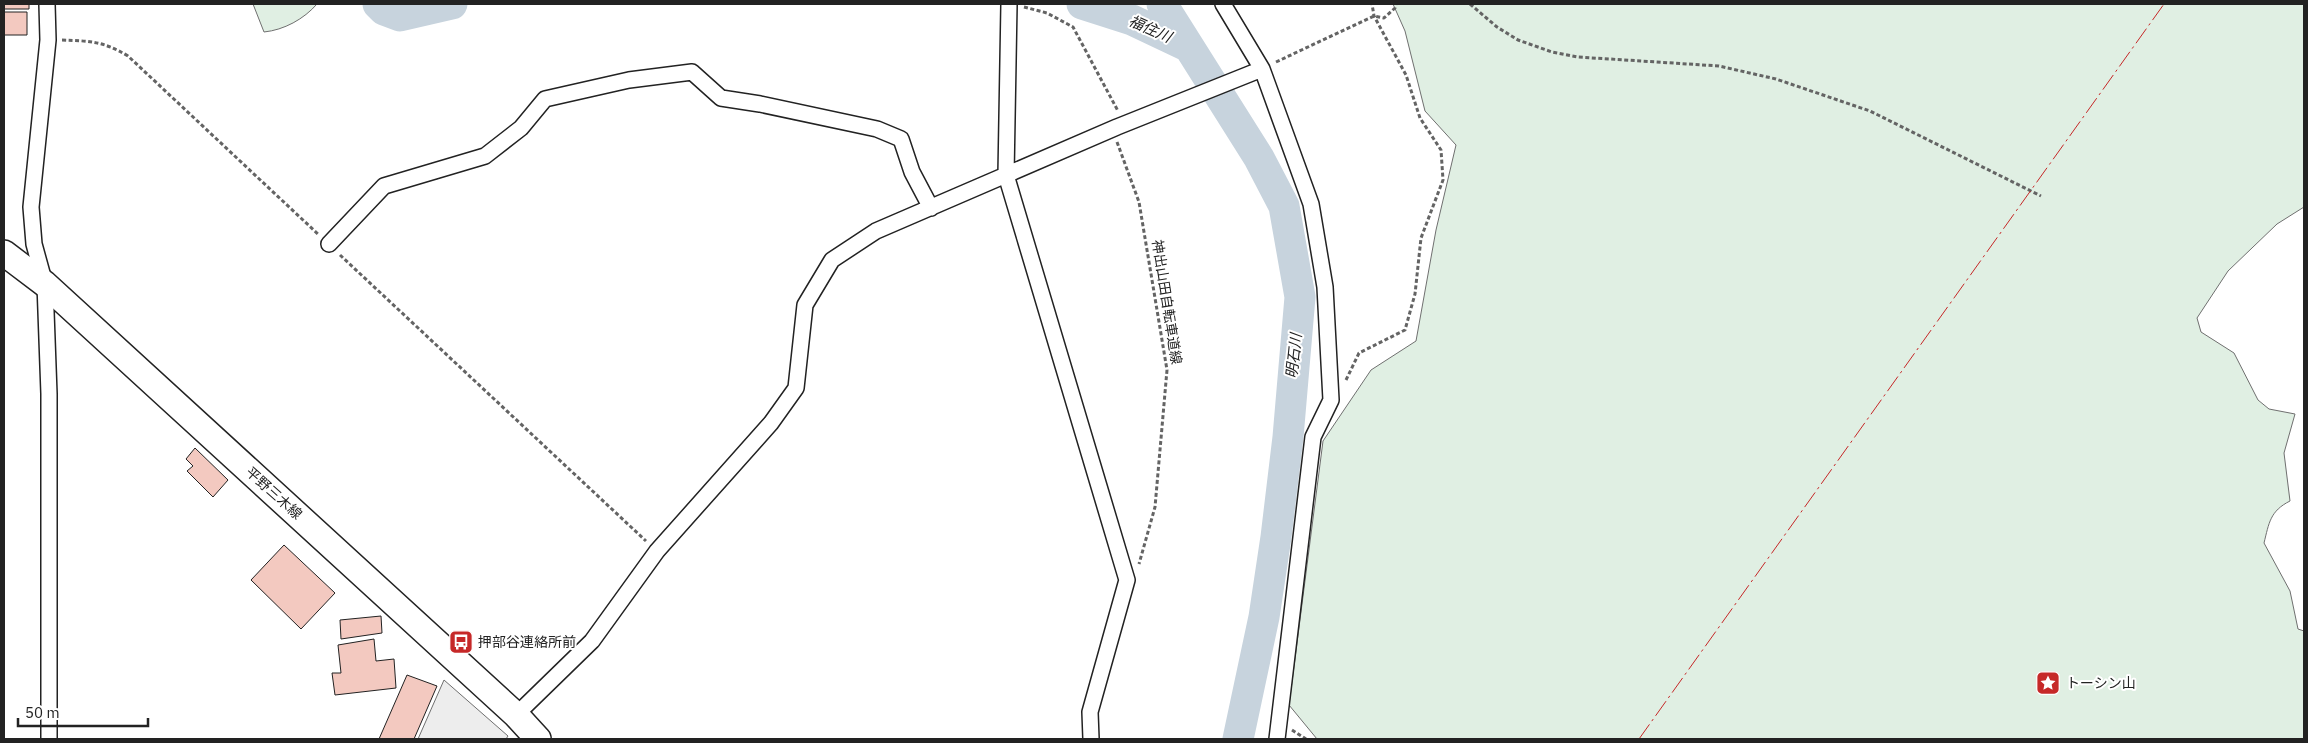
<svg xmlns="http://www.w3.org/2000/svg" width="2308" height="743" font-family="'IBM Plex Sans','Noto Sans JP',sans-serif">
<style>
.green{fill:#e0efe3;stroke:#6f6f6f}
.parking{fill:#ededed;stroke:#6f6f6f}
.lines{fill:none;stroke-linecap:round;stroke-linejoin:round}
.river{stroke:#c7d3dd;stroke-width:31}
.building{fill:#f3c9c0;stroke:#222}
.minor-casing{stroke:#222;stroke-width:18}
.primary-casing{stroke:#222;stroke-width:28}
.path{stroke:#646464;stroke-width:3;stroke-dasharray:4 2.5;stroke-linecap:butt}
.minor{stroke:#fff;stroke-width:15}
.primary{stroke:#fff;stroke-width:25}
.power{stroke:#c62828;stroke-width:1;stroke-dasharray:18 4 2.5 4;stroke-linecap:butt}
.labels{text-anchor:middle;stroke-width:4;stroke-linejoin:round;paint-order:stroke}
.street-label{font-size:14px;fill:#222;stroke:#fff}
.poi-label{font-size:14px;fill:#222;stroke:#fff;text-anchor:start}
.water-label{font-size:15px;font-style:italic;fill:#222;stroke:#fff}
</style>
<rect width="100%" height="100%" fill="#fff"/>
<path class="green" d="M253,4H317C304,19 284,30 264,32Z
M1393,4H2304V207L2277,224L2228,271L2197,318L2201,332L2234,353L2258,400L2269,409L2295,414L2284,453L2290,501C2270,511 2269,523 2264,543L2290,591L2298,629L2304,631V739H1317L1289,705L1323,441L1371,370L1416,341L1436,230L1456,145L1425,111L1405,31Z"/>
<path class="parking" d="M444,680L508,736L506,739H418Z"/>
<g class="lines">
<path class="river" d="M378,4L384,10L400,16L452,4
M1082,4L1132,20L1189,47
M1162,4L1259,158L1284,206L1300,297L1288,437L1276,537L1264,617L1238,739"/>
</g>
<path class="building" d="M4,4H29V9H4Z
M4,12H27V35H4Z
M195,448L228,480L213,497L187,471L193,466L186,459Z
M284,545L335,593L301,629L251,580Z
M381,616L382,633L341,639L340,620Z
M374,639L376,661L394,659L396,688L335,695L332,673H341L338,645Z
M407,675L437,686L414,739H379Z"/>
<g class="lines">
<g class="minor-casing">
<path id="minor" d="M47,4L48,40L31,207L34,244L45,284L49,394V739
M1009,4L1006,175L1127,580L1090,712L1091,739
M1223,4L1262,69L1311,204L1325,287L1331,400L1313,437L1277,739
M329,244L384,186L485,156L521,128L545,99L629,80L692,72L721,98L760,104L877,129L901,139L912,172L931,208
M516,715L592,641L657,551L771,423L796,388L805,305L832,260L876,231L1117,127L1262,69"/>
</g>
<g class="primary-casing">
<path id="primary" d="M4,253L45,284L516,715L538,739"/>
</g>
<path class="path" d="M1470,4L1497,27L1518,40L1552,52L1578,57L1719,66L1776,79L1870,111L2041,196
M1024,7L1047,13L1073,27L1118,111
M62,40C90,41 103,41 128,56L319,235
M1276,62L1374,16L1384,18L1395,8L1396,4
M1117,142L1139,202L1167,370L1155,507L1139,564
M340,255L646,541
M1346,380L1359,353L1405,330L1415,294L1421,238L1443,180L1441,150L1420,118L1406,75L1374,16L1372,4
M1292,730L1306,739"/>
<use href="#minor" class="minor"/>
<use href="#primary" class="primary"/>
<path class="power" d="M1639,739L2164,4"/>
</g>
<defs>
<g id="bus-square" transform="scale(1.25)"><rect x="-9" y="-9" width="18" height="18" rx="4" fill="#c62828" stroke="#fff"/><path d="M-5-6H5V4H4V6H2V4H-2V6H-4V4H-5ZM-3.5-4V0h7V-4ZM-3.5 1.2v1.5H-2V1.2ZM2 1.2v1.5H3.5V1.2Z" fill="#fff"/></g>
<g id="sight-square" transform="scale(1.25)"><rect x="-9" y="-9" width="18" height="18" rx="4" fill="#c62828" stroke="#fff"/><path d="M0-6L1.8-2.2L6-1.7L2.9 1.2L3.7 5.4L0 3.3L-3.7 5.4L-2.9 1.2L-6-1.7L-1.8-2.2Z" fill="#fff"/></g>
</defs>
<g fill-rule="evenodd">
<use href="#bus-square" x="461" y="642"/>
<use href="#sight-square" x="2048" y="683"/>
</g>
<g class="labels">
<g class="street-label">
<text transform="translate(1167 302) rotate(81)" y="5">神出山田自転車道線</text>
<text transform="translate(274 493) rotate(42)" y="5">平野三木線</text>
</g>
<g class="poi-label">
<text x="478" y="647">押部谷連絡所前</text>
<text x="2066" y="688">トーシン山</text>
</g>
<g class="water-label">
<text transform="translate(1150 29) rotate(24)" y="5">福住川</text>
<text transform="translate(1294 356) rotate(-84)" y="5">明石川</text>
</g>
</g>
<rect width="2308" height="743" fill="none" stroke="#222222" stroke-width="10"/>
<path d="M18 718v8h130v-8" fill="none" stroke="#222222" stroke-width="2.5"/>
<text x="25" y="718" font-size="15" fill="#222222" stroke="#ffffff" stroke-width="4" paint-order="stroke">50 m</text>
</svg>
